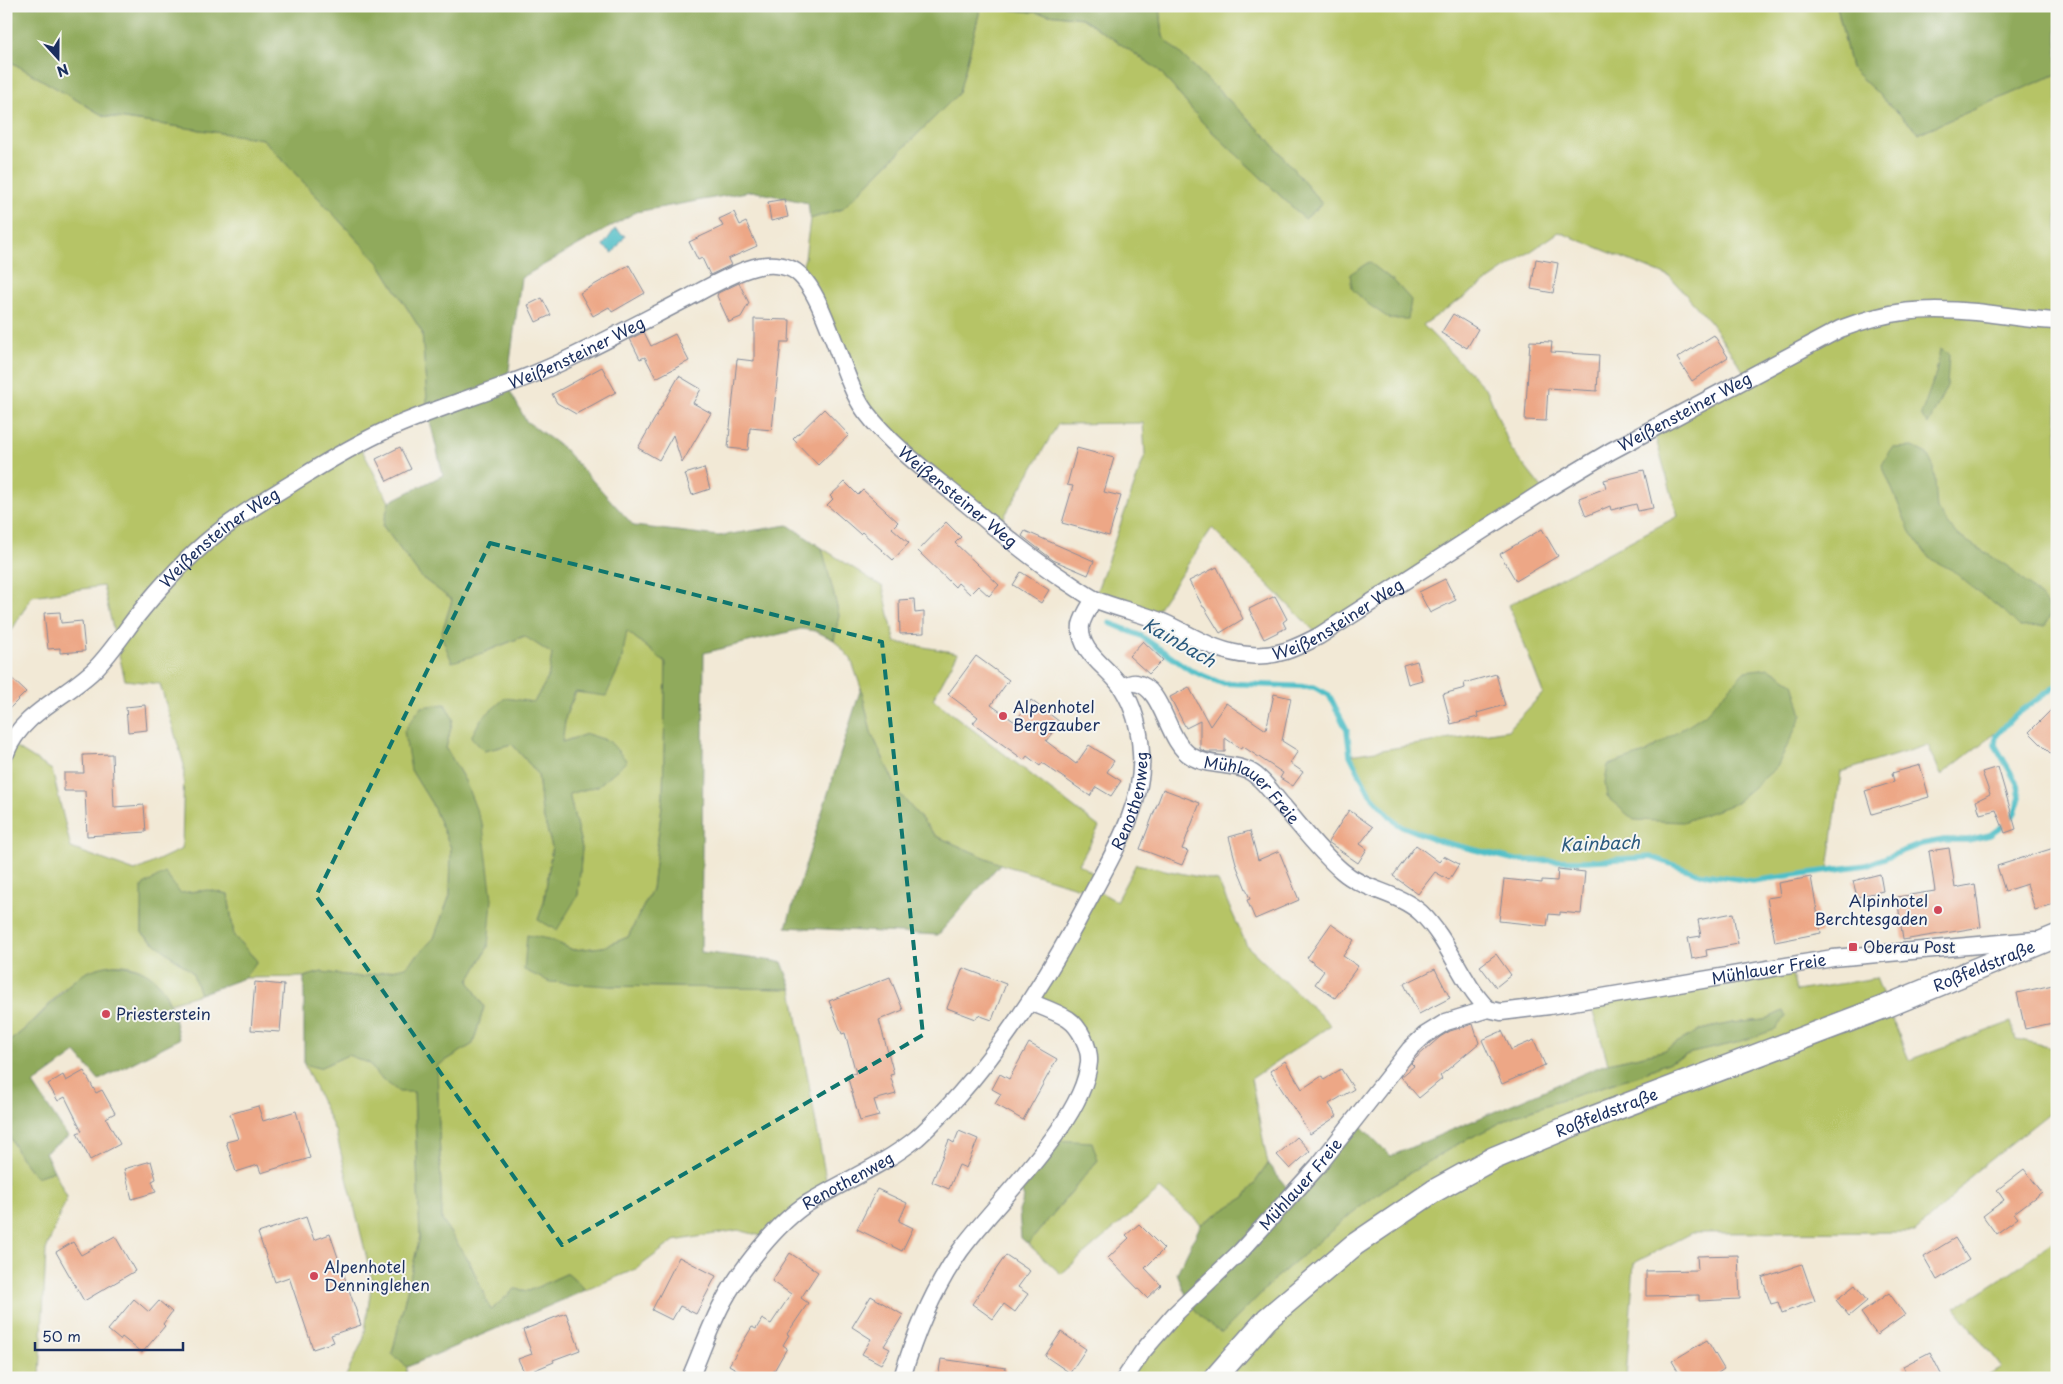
<svg xmlns="http://www.w3.org/2000/svg" width="2063" height="1384" font-family="'Playpen Sans',sans-serif">
<style>
.green{fill:#b6c466;stroke:#687a62}
.forest{fill:#90aa5b;stroke:#566c5c}
.water{fill:#51bfc7;stroke:#367792}
.lines{fill:none;stroke-linecap:round;stroke-linejoin:round}
.stream{stroke:#51bfc7;stroke-width:5.5}
.building{fill:#eda786}
.street-casing{stroke:#868c9a;stroke-width:19}
.secondary-casing{stroke:#868c9a;stroke-width:25}
.street{stroke:#fff;stroke-width:16}
.secondary{stroke:#fff;stroke-width:22}
.marked{fill:none;stroke:#0f766e;stroke-width:4;stroke-dasharray:10 6;stroke-linejoin:round}
.poi-dot{fill:#d1495b;stroke:#f6f6f2;stroke-width:2}
.labels{text-anchor:middle;stroke-width:4;stroke-linejoin:round;paint-order:stroke}
.street-label{font-size:16px;fill:#1b2f5e;stroke:#f6f6f2}
.poi-label{font-size:16px;fill:#1b2f5e;stroke:#f6f6f2;text-anchor:start}
.water-label{font-size:18px;font-style:italic;fill:#2b5a7e;stroke:#f6f6f2}
</style>
<rect width="100%" height="100%" fill="#f6f6f2"/>
<filter id="ink" filterUnits="userSpaceOnUse"><feTurbulence type="fractalNoise" baseFrequency=".02" numOctaves="2"/><feDisplacementMap in="SourceGraphic" scale="10" xChannelSelector="R" yChannelSelector="G"/><feConvolveMatrix kernelMatrix="1 2 1 2 8 2 1 2 1" color-interpolation-filters="sRGB"/></filter>
<filter id="wash" filterUnits="userSpaceOnUse"><feTurbulence type="fractalNoise" baseFrequency=".0096" numOctaves="4" result="noise"/><feDisplacementMap in="SourceGraphic" scale="20" xChannelSelector="R" yChannelSelector="G"/><feGaussianBlur stdDeviation="1.12" result="paint"/><feColorMatrix in="noise" values="0 0 0 0 0 0 0 0 0 0 0 0 0 0 0 0 0 1.4 0 .05"/><feComposite in="paint" operator="in"/></filter>
<g filter="url(#wash)">
<rect width="100%" height="100%" fill="#f2e9d6"/>
<path class="green" d="M981,6L1082,18L1159,70L1203,123L1305,219L1322,204L1266,136L1163,37L1160,6H1837L1851,68L1919,133L2057,74V685L1941,775L1928,745L1841,772L1828,870L1752,881L1697,873L1651,857L1585,861L1516,860L1439,841L1397,824L1370,794L1350,755L1508,730L1543,693L1509,605L1678,516L1653,429L1748,378L1711,323L1670,277L1559,232L1423,325L1487,390L1511,449L1544,491L1319,636L1212,528L1152,618L1094,599L1145,455L1143,423L1058,424L997,529L879,427L800,273L805,258L810,219L842,209L959,93Z
M6,59L104,116L263,139L379,263L422,332L428,413L359,444L389,502L383,526L421,577L452,600L441,635L480,654L525,636L552,654L548,678L534,702L484,751L512,744L538,774L542,812L552,847L544,902L538,920L578,895L582,848L569,794L598,786L609,741L587,734L562,742L566,715L576,692L606,695L621,663L626,630L666,663L663,797L652,889L628,937L603,947L573,950L549,939L609,986L792,989L828,1191L769,1238L738,1230L674,1241L636,1269L586,1290L568,1273L529,1291L515,1289L491,1310L470,1263L442,1220L437,1066L473,1044L484,1007L469,981L488,947L465,781L446,748L453,719L411,770L432,804L451,848L450,895L434,938L406,967L361,977L322,972L304,977L244,978L257,961L234,936L228,894C187,886 177,894 142,913V933L192,972L200,994L170,1003C153,965 119,954 83,976C78,979 71,982 67,986C59,992 53,1001 46,1008C33,1021 21,1033 6,1044V740L10,744L52,770L71,848L135,871L182,849L184,765L160,684L125,680L103,586L32,596L6,640Z
M822,548L883,587L895,642L958,653L933,699L1099,827L1079,864L1100,878L1095,889L1116,901L1136,864L1218,881L1247,946L1331,1025L1251,1079L1268,1164L1245,1197L1201,1224L1160,1189L1061,1274L1028,1244L1098,1160L1052,1140L1074,1104L1084,1040L1030,1002L1093,892L1000,864L936,836L899,793L871,732L861,688L851,659L834,640L839,615Z
M1790,965L1796,991L1876,978L1909,1060L2011,1022L2016,1039L2057,1048V1107L1971,1175L1951,1199L1915,1232L1692,1233L1634,1263L1626,1378H1254L1253,1374L1250,1378H1125L1188,1301L1222,1333L1276,1278L1352,1213L1387,1187L1456,1145L1516,1115L1641,1074L1691,1053L1736,1043L1783,1011L1764,1020L1732,1023L1700,1030L1662,1051L1608,1063L1589,999Z
M348,1055L369,1063L377,1075L414,1092L420,1236L392,1354L407,1367L406,1378H345L364,1338L372,1279L336,1133L304,1064L319,1068Z
M6,1130L20,1157L36,1177L54,1171L67,1197L46,1250L40,1378H6V1309L9,1301L6,1299Z
M2057,1239V1378H1983L2001,1367L1955,1308L2011,1272Z"/>
<path class="forest" d="M6,6H1160L1163,37L1266,136L1322,204L1305,219L1203,123L1159,70L1082,18L981,6L959,93L842,209L810,219L808,203L752,191L636,212L521,278L507,385L526,421L562,447L634,526L719,536L788,525L822,548L839,615L834,640L815,631L801,629L704,653L701,952L782,962L792,989L609,986L550,982L524,970L527,935L549,939L573,950L603,947L628,937L652,889L663,797L666,663L627,631L621,663L606,696L575,692L566,715L562,742L587,734L609,741L627,761L598,786L569,794L582,848L578,895L557,930L538,920L544,902L552,847L542,812L538,774L512,744L484,751L471,737L481,719L505,698L534,702L548,678L552,654L524,636L480,654L452,662L441,635L452,600L421,577L383,526L389,502L443,475L428,413L422,332L379,263L263,139L104,116L6,59Z
M1837,6H2057V74L1919,133L1851,68Z
M1369,262L1395,282L1411,300L1408,319H1390L1368,304L1352,289L1350,274Z
M1940,349L1949,354L1947,386L1928,425L1921,415L1936,373Z
M1913,447L1927,454L1934,468L1937,509L1957,535L2007,566L2035,591L2052,611L2045,626L2020,627L2003,610L1975,590L1952,570L1929,558L1910,532L1882,465L1892,448Z
M1769,668L1793,683L1802,715L1777,767L1734,804L1683,822L1634,820L1607,797L1605,782L1608,765L1645,753L1705,714L1745,671Z
M861,688L871,732L899,793L936,836L1000,864L938,935L786,927Z
M445,704L453,719L446,748L465,781L483,827L492,899L488,947L469,981L484,1007L473,1044L437,1066L442,1220L470,1263L491,1310L515,1289L529,1291L568,1273L586,1290L407,1367L392,1354L420,1236L414,1092H399L377,1075L369,1063L348,1055L319,1068L304,1064V977L322,972L361,977L406,967L434,938L450,895L451,848L432,804L411,770L404,731L421,707Z
M165,873L180,893L208,890L228,894L234,936L257,961L244,978L200,994L192,972L142,933V886Z
M113,965C163,966 169,997 179,1039L99,1080L76,1053L33,1084L68,1137L45,1152L54,1171L36,1177L20,1157L6,1130V1044C21,1033 34,1021 47,1008C69,985 79,969 113,965Z
M1783,1011L1786,1017L1774,1030L1736,1043L1691,1053L1641,1074L1516,1115L1456,1145L1387,1187L1352,1213L1276,1278L1222,1333C1196,1318 1187,1300 1177,1273L1201,1224L1245,1197L1268,1164L1292,1194L1355,1120L1391,1156L1608,1063L1662,1051L1700,1030L1732,1023L1764,1020Z
M1052,1140L1092,1142L1098,1160L1028,1244L1021,1238L1019,1211L1024,1198L1018,1181Z"/>
<path class="water" d="M615,229L625,236L613,253L603,246Z"/>
<g class="lines">
<path class="stream" d="M1110,623L1141,636L1190,670L1221,683L1314,687L1329,695L1347,730L1350,755L1370,794L1397,824L1439,841L1516,860L1585,861L1651,857L1697,873L1752,881L1866,865L1922,844L1944,840H1968L1990,835L2007,823L2015,813L2020,797L2018,785L1995,745L1996,736L2013,717L2057,685"/>
</g>
<g id="blocks">
<path class="building" d="M784,199L788,217L771,221L768,202Z
M734,212L740,225L746,222L757,246L728,259L731,265L710,275L702,258L698,260L689,242L723,226L719,219Z
M1536,259L1558,263L1553,293L1531,289Z
M629,265L645,293L612,312L609,307L593,316L580,293Z
M739,283L749,303L741,317L729,322L717,296L718,293Z
M542,298L551,315L536,322L528,305Z
M1453,314L1478,329L1467,348L1441,333Z
M754,319L790,320L789,342H781L772,430L750,428L748,450L728,448L737,359L754,361Z
M644,332L651,346L675,334L689,361L656,378L645,357L640,359L630,339Z
M1714,335L1728,357L1692,381L1677,358Z
M1530,341L1552,342L1551,352L1599,355L1597,391L1548,388L1546,421L1525,420Z
M602,367L616,392L576,414L557,403L552,394Z
M679,376L701,389L693,403L711,413L682,463L673,435L659,460L638,448Z
M824,409L849,435L818,465L793,439Z
M400,447L411,469L387,481L376,459Z
M1077,448L1114,458L1104,492L1121,496L1109,536L1062,523L1073,486L1067,485Z
M704,468L710,489L692,495L685,474Z
M1644,470L1653,508L1638,511L1636,504L1611,510L1610,506L1586,516L1579,498L1606,488L1604,480Z
M845,482L858,495L863,490L898,522L892,528L909,543L893,560L862,532L860,534L827,505L833,499L830,496Z
M946,522L961,537L955,543L999,585L989,596L978,586L970,594L958,583L955,587L918,551Z
M1542,529L1558,556L1516,581L1500,554Z
M1025,531L1094,561L1088,575L1053,560L1022,536Z
M1217,567L1243,619L1220,633L1204,607H1203L1189,581Z
M1021,572L1049,590L1041,603L1013,585Z
M1445,579L1456,600L1430,613L1419,592Z
M1275,596L1287,619L1283,622L1286,628L1264,639L1249,609Z
M914,599L915,613L924,612V633L900,634L899,600Z
M60,612L61,623L82,621L85,651L60,653V648L48,649L44,613Z
M1143,641L1163,660L1149,674L1129,656Z
M976,656L1009,680L991,705L1015,722L1031,700L1060,722L1046,741L1076,764L1089,745L1114,761L1107,772L1121,781L1111,796L1096,787L1090,796L1042,763L1040,766L1027,756L1024,760L973,723L978,717L948,694Z
M1417,661L1422,680L1408,684L1403,665Z
M6,673L26,692L6,712Z
M1496,674L1505,705L1477,713L1478,717L1451,724L1443,694L1465,688L1464,683Z
M1189,687L1210,726L1226,703L1266,730L1274,694L1291,698L1282,741L1298,751L1290,763L1303,772L1293,786L1280,778L1283,773L1242,746L1241,749L1225,738V752H1206L1200,749V721L1186,728L1170,697Z
M2057,704V760L2029,732Z
M145,705L147,730L128,732L126,707Z
M112,754L114,807L144,805L146,832L87,836L85,791H64V773H84L83,755Z
M1920,765L1929,797L1872,814L1865,791L1894,782L1892,773Z
M1998,767L2016,829L2005,833L1996,810L1980,814L1976,801L1990,794L1982,772Z
M1163,789L1200,803L1182,849L1188,851L1182,865L1140,849Z
M1349,810L1373,827L1360,844L1367,849L1358,863L1328,842Z
M1250,831L1258,860L1279,851L1299,900L1255,919L1247,900L1250,899L1237,867L1229,837Z
M1416,845L1439,862L1444,856L1459,864L1449,880L1435,872L1418,894L1393,876Z
M2057,847V903L2035,910L2027,884L2005,891L1997,866Z
M1949,848L1955,888L1975,884L1981,927L1903,940L1897,897L1935,891L1929,851Z
M1558,869L1585,872L1581,914L1560,912V915L1549,914L1547,926L1499,921L1504,879L1542,883V880L1557,881Z
M1880,874L1883,891L1857,897L1853,881Z
M1811,877L1821,933L1775,942L1767,898L1780,896L1778,883Z
M1733,913L1738,944L1706,950L1707,956L1692,959L1688,938L1701,936L1698,920Z
M1331,924L1354,940L1343,956L1358,966L1335,998L1315,984L1324,971L1307,958Z
M1496,954L1511,975L1496,987L1480,966Z
M963,968L1006,984L992,1020L978,1015L976,1019L947,1008Z
M1435,969L1450,998L1419,1014L1404,984Z
M890,977L903,1010L879,1020L894,1074L890,1075L896,1094L874,1100L879,1116L860,1121L847,1075L856,1073L845,1033L842,1034L829,1001Z
M255,982L284,985L280,1032L251,1030Z
M2057,984V1022L2025,1029L2017,993Z
M1473,1024L1479,1043L1440,1076L1442,1079L1419,1098L1401,1077L1414,1066L1411,1063L1416,1058L1440,1037L1450,1031Z
M1502,1031L1511,1050L1534,1040L1545,1065L1502,1084L1482,1040Z
M1029,1043L1057,1059L1023,1120L995,1104L1001,1094L992,1089L1000,1074L1009,1079Z
M1285,1061L1302,1089L1322,1076L1324,1080L1341,1069L1354,1089L1329,1104L1337,1116L1310,1134L1270,1071Z
M84,1071L96,1093L102,1090L115,1113L106,1118L120,1144L90,1160L77,1133L82,1131L65,1097L58,1101L48,1084L63,1075L66,1081Z
M258,1106L263,1121L296,1111L310,1158L261,1173L258,1165L236,1172L226,1142L238,1139L230,1114Z
M959,1131L978,1139L966,1168L959,1165L949,1189L932,1182L949,1140L954,1143Z
M1297,1137L1310,1151L1290,1169L1277,1155Z
M151,1161L156,1179L152,1181L156,1192L132,1199L124,1169Z
M2024,1169L2042,1192L2014,1213L2018,1218L1996,1234L1983,1216L2004,1200L1997,1190Z
M877,1189L907,1203L899,1221L913,1228L902,1251L857,1229Z
M306,1217L314,1240L330,1234L361,1325L331,1335L334,1342L313,1349L289,1277L275,1282L258,1233Z
M1139,1224L1164,1249L1145,1268L1161,1285L1147,1298L1108,1258L1129,1238L1126,1235Z
M115,1236L135,1271L84,1301L56,1252L73,1242L81,1255Z
M1955,1238L1969,1260L1937,1280L1924,1257Z
M790,1253L818,1272L801,1298L808,1303L787,1334L789,1335L783,1345L787,1348L770,1378H751L729,1365L752,1327L756,1329L762,1319L771,1324L791,1294L772,1281Z
M1006,1255L1030,1271L1018,1287L1028,1294L1015,1312L1004,1304L993,1319L972,1304Z
M1738,1255L1740,1299L1699,1301V1295L1646,1296V1271L1698,1270L1697,1256Z
M679,1257L716,1276L696,1314L680,1306L672,1320L652,1310Z
M1802,1264L1815,1301L1782,1313L1778,1302L1771,1304L1762,1278Z
M1855,1285L1867,1301L1849,1316L1836,1300Z
M1889,1293L1905,1315L1877,1335L1861,1313Z
M871,1296L903,1315L884,1346L890,1349L881,1364L862,1354L871,1339L852,1327Z
M134,1299L149,1312L159,1301L172,1312L163,1324L165,1326L142,1353L122,1337L120,1340L108,1330Z
M566,1313L580,1350L553,1360L554,1362L525,1374L518,1359L532,1354L523,1330Z
M1061,1332L1086,1349L1070,1373L1045,1356Z
M1707,1340L1724,1369L1711,1378H1682L1672,1361Z
M1930,1352L1943,1378H1908L1903,1366Z
M941,1359L1006,1368L1005,1378H938Z"/>
</g>
</g>
<g filter="url(#ink)">
<use href="#blocks" fill-opacity="0" stroke="#868c9a" stroke-width="1"/>
<g class="lines">
<g class="street-casing">
<g id="street">
<path id="s1" d="M1122,687C1126,685 1132,682 1136,683C1164,688 1166,741 1191,756C1208,767 1231,762 1249,771C1263,778 1273,795 1283,806C1302,828 1320,852 1342,871C1365,891 1398,892 1421,913C1450,941 1460,981 1488,1009"/>
<path id="s2" d="M6,753C21,713 67,697 95,669C110,654 123,634 136,617C160,587 186,558 216,534C242,513 271,496 299,479C329,460 360,442 393,427C451,402 513,386 570,358C610,339 649,318 688,298C707,288 727,276 748,269C760,265 776,263 789,268C823,279 840,378 865,411C893,448 933,476 968,505C1000,532 1032,559 1066,581C1075,587 1085,594 1094,599C1117,609 1142,613 1165,623C1193,636 1217,653 1249,655C1275,658 1296,648 1319,636L1544,491L1611,451L1840,329C1890,310 1923,307 1976,312C2003,315 2030,320 2057,321"/>
<path id="s3" d="M690,1378C701,1353 710,1326 723,1302C740,1270 778,1222 808,1203C844,1181 884,1165 917,1138C932,1125 945,1110 958,1096C1012,1035 1054,966 1092,894C1114,852 1145,802 1141,753C1140,731 1134,707 1122,688C1109,667 1078,653 1081,625C1083,616 1090,606 1094,599"/>
<path d="M902,1378C915,1333 933,1290 960,1251C995,1202 1084,1122 1089,1062C1090,1048 1080,1027 1068,1019C1057,1012 1042,1007 1030,1002"/>
<path id="s4" d="M1125,1378L1143,1351L1175,1314L1241,1251L1318,1166L1410,1049L1425,1035L1446,1022L1488,1009L1501,1012L1549,1006L1833,958L2035,940"/>
</g>
</g>
<g class="secondary-casing">
<g id="secondary">
<path id="s5" d="M1215,1378L1267,1319L1354,1245L1434,1191L1494,1158L1573,1125L1887,1006L2057,936"/>
</g>
</g>
<use href="#street" class="street"/>
<use href="#secondary" class="secondary"/>
</g>
</g>
<path class="marked" d="M490,543L882,642L923,1035L562,1245L316,896Z"/>
<g class="poi-dot">
<circle cx="1003" cy="716" r="5"/>
<circle cx="1938" cy="910" r="5"/>
<rect x="1848" y="942" width="10" height="10" rx="2.5"/>
<circle cx="106" cy="1014" r="5"/>
<circle cx="314" cy="1276" r="5"/>
</g>
<g class="labels">
<g class="street-label">
<text dy="6" stroke="none"><textPath href="#s2" startOffset="711">Weißensteiner Weg</textPath></text>
<text dy="6" stroke="none"><textPath href="#s2" startOffset="2074">Weißensteiner Weg</textPath></text>
<text dy="6" stroke="none"><textPath href="#s2" startOffset="1235">Weißensteiner Weg</textPath></text>
<text dy="6" stroke="none"><textPath href="#s2" startOffset="306">Weißensteiner Weg</textPath></text>
<text dy="6" stroke="none"><textPath href="#s2" startOffset="1669">Weißensteiner Weg</textPath></text>
<text dy="6" stroke="none"><textPath href="#s1" startOffset="181">Mühlauer Freie</textPath></text>
<text dy="6" stroke="none"><textPath href="#s3" startOffset="745">Renothenweg</textPath></text>
<text dy="6" stroke="none"><textPath href="#s5" startOffset="884">Roßfeldstraße</textPath></text>
<text dy="6" stroke="none"><textPath href="#s4" startOffset="810">Mühlauer Freie</textPath></text>
<text dy="6" stroke="none"><textPath href="#s5" startOffset="479">Roßfeldstraße</textPath></text>
<text dy="6" stroke="none"><textPath href="#s3" startOffset="260">Renothenweg</textPath></text>
<text dy="6" stroke="none"><textPath href="#s4" startOffset="262">Mühlauer Freie</textPath></text>
</g>
<g class="poi-label">
<text x="1013" y="713">Alpenhotel<tspan x="1013" dy="18">Bergzauber</tspan></text>
<text x="1928" y="907" text-anchor="end">Alpinhotel<tspan x="1928" dy="18">Berchtesgaden</tspan></text>
<text x="1863" y="953">Oberau Post</text>
<text x="116" y="1020">Priesterstein</text>
<text x="324" y="1273">Alpenhotel<tspan x="324" dy="18">Denninglehen</tspan></text>
</g>
<g class="water-label">
<text transform="translate(1179 643) rotate(30)" y="6">Kainbach</text>
<text transform="translate(1600 844) rotate(-2)" y="6">Kainbach</text>
</g>
</g>
<rect width="2063" height="1384" fill="none" stroke="#f6f6f2" stroke-width="25"/>
<g transform="translate(58 58) rotate(159)" stroke="#f6f6f2" stroke-width="4" paint-order="stroke">
<path d="M0-4L9 19L0 12L-9 19Z" fill="#1b2f5e"/>
<text y="-8" font-size="14" font-weight="bold" text-anchor="middle" fill="#1b2f5e">N</text>
</g>
<path d="M35 1342v8h148v-8" fill="none" stroke="#1b2f5e" stroke-width="2.5"/>
<text x="42" y="1342" font-size="15" fill="#1b2f5e" stroke="#f6f6f2" stroke-width="4" paint-order="stroke">50 m</text>
</svg>
